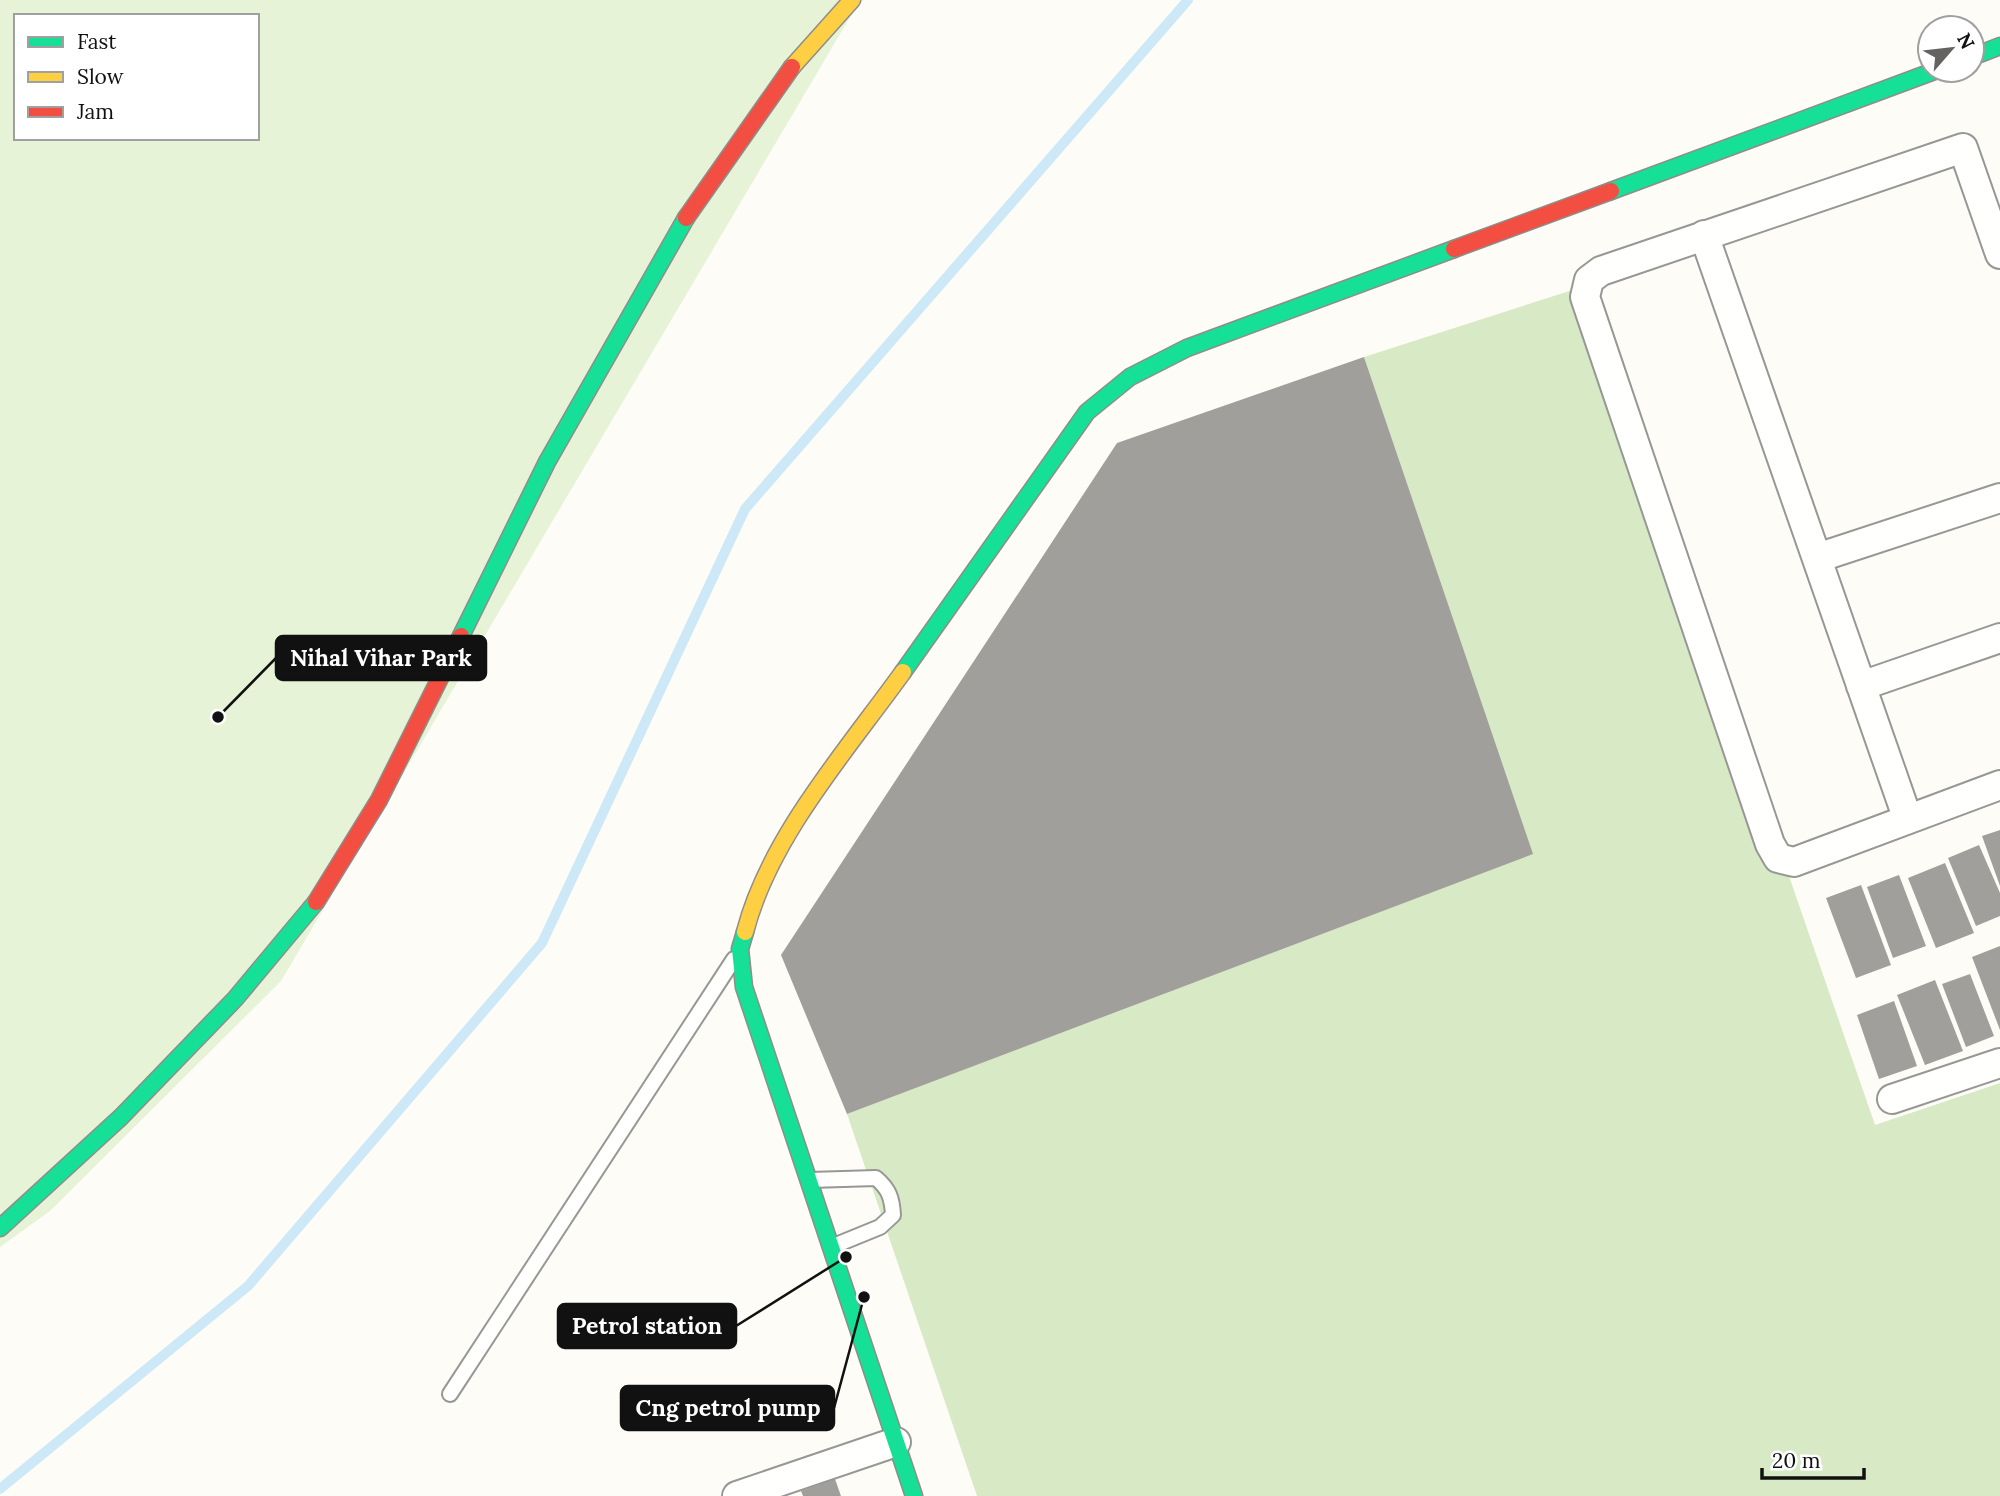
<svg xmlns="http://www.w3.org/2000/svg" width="2000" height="1496" font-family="Lora,serif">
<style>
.green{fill:#e7f3d7;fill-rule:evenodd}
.forest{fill:#d8eac5}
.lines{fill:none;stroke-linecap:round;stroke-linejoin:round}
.stream{stroke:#cde8f7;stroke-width:10}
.building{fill:#a19f9c}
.lane-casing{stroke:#979795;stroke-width:18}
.street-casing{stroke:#979795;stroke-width:32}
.fast-casing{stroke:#8e8d8b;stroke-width:19}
.slow-casing{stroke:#8e8d8b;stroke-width:19}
.jam-casing{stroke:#8e8d8b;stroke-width:19}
.lane{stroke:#fffffe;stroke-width:14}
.street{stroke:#fffffe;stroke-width:28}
.fast{stroke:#16e098;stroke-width:16}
.slow{stroke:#ffcf43;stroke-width:16}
.jam{stroke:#f24e42;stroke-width:16}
.leader{fill:none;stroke:#111;stroke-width:2.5}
.callout-dot{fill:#111;stroke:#fff;stroke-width:2.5}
.callout{fill:#111;stroke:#111;stroke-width:2.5}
.callout-label{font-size:23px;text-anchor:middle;font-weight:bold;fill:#fff}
</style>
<rect width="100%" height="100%" fill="#fdfcf7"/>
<path class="green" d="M0,0H864L856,7L281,981L50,1211L0,1247ZM16,16H257V138H16Z"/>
<path class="forest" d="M1585,286L1875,1125L2000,1083V1496H977L847,1114L1532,854L1364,357Z"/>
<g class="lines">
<path class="stream" d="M0,1489L248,1286L542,943L745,509L1188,0"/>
</g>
<path class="building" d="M1364,357L1533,854L847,1114L781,955L1117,443Z
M2000,830V886L1982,836Z
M1979,845L2000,893V916L1976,926L1948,858Z
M1945,863L1974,933L1936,948L1908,878Z
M1899,875L1926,946L1893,958L1867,887Z
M1861,885L1891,965L1856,978L1826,898Z
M2000,946V1030L1972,957Z
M1970,974L1994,1036L1966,1047L1942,984Z
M1935,980L1963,1051L1925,1065L1897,995Z
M1894,1001L1917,1066L1879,1079L1857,1015Z
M835,1479L841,1496H803L801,1491Z"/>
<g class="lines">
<g class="lane-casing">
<path id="lane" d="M810,1180L876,1178C889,1189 892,1198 893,1215L880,1227L831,1247
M450,1394L734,959"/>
</g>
<g class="street-casing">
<path id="street" d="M1704,235L1907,817
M2000,254L1963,148L1601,271L1589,280L1585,297L1770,844L1778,858L1794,862L2000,785
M1817,558L2000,498
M1861,686L2000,638
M1892,1099L2000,1063
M737,1496L896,1442"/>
</g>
<g class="fast-casing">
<path id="fast" d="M1972,57L2000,46
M1611,191L1937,70
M461,636L547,462L686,218
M903,672L1087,412L1130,377L1187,348L1454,249
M745,932L740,949L744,987L914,1496
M0,1228L121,1117L235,999L316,902"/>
</g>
<g class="slow-casing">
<path id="slow" d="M792,67L852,0
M745,932C769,838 847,750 903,672"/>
</g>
<g class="jam-casing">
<path id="jam" d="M686,218L792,67
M1454,249L1611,191
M316,902L379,800L461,636"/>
</g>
<use href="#lane" class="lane"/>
<use href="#street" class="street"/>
<use href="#fast" class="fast"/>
<use href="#slow" class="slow"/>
<use href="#jam" class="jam"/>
</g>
<path class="leader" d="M218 717L276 658M846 1257L736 1326M864 1297L834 1408"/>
<g class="callout-dot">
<circle cx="218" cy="717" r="7"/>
<circle cx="846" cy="1257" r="7"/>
<circle cx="864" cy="1297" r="7"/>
</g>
<g class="callout">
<rect x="276" y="636" width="210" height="44" rx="7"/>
<rect x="558" y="1304" width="178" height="44" rx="7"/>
<rect x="621" y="1386" width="213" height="44" rx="7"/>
</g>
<g class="callout-label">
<text x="381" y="666">Nihal Vihar Park</text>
<text x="647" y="1334">Petrol station</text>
<text x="728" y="1416">Cng petrol pump</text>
</g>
<rect x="14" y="14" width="245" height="126" fill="#ffffff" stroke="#a0a0a0" stroke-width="2"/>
<rect x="28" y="37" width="35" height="10" fill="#16e098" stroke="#a0a0a0" stroke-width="2"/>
<text x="77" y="49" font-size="21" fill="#111111">Fast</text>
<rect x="28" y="72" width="35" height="10" fill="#ffcf43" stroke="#a0a0a0" stroke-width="2"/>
<text x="77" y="84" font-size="21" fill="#111111">Slow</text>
<rect x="28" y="107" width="35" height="10" fill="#f24e42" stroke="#a0a0a0" stroke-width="2"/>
<text x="77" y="119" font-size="21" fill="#111111">Jam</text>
<g transform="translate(1951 49) rotate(62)"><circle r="33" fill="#ffffff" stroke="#a0a0a0" stroke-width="2"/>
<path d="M0-5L12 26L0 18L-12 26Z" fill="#646362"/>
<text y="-10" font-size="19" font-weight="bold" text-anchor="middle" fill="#111111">N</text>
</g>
<path d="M1762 1468v10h102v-10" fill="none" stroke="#111111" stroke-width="3.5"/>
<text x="1772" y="1468" font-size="21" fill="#111111" stroke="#ffffff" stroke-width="5" paint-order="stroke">20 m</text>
</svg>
